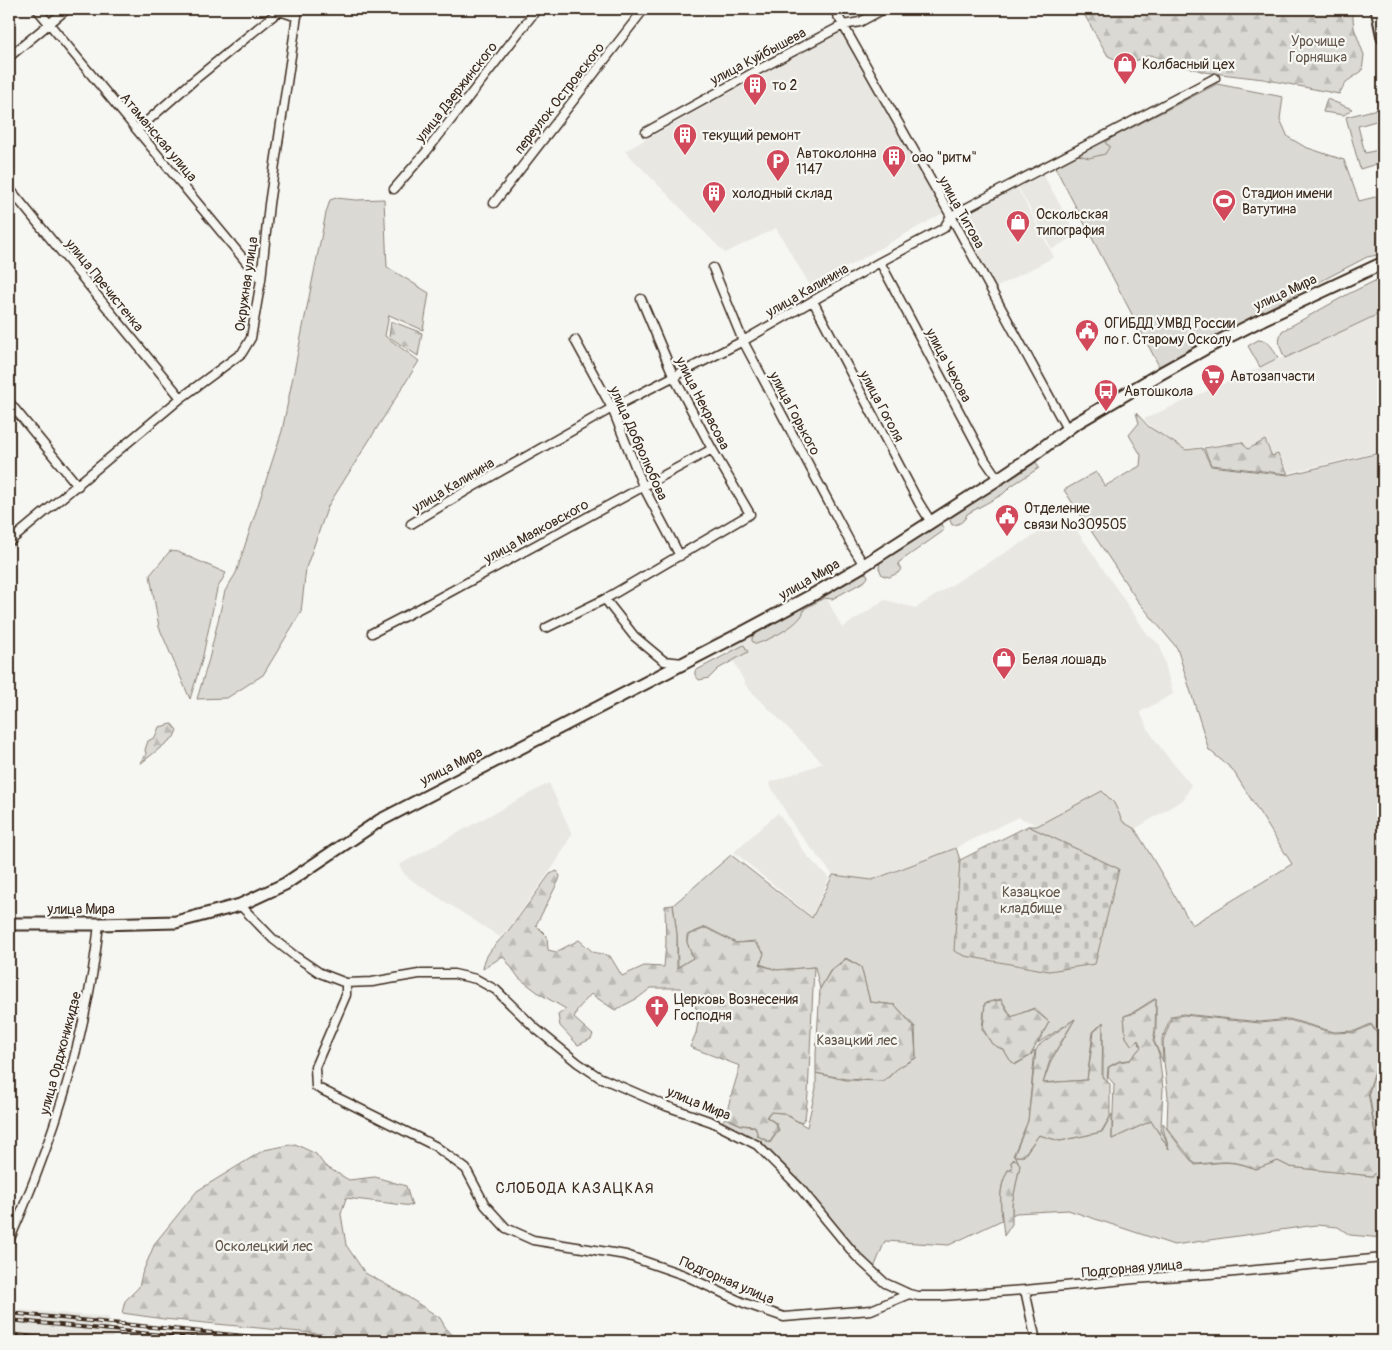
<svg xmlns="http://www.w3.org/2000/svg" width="1392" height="1350" font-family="Pangolin,sans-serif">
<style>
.built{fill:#e8e7e2}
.green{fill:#dad9d3;stroke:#8a8278}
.forest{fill:url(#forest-firs);stroke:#8a8278}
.cemetery{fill:url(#cemetery-stones);stroke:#8a8278}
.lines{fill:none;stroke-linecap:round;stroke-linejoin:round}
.street-casing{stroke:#3b2a1e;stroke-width:11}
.secondary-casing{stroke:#3b2a1e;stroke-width:15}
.street{stroke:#f6f6f2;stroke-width:8}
.secondary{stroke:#f6f6f2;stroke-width:11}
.rail-casing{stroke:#3b2a1e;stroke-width:4}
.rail{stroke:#f6f6f2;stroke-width:2;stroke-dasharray:5.5;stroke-linecap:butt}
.labels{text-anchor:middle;stroke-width:4.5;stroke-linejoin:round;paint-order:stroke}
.park-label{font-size:14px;fill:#63564b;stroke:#f6f6f2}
.street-label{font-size:14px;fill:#3b2a1e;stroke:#f6f6f2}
.poi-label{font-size:14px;fill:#3b2a1e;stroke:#f6f6f2;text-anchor:start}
.neighbourhood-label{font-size:15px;letter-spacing:1px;fill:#3b2a1e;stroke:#f6f6f2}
</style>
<defs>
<pattern id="forest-firs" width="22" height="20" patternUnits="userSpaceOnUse" patternTransform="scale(1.25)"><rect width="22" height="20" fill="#dad9d3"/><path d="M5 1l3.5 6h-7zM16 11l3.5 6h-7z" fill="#bcbab5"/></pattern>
<pattern id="cemetery-stones" width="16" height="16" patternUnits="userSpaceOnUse" patternTransform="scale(1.25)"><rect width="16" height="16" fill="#dad9d3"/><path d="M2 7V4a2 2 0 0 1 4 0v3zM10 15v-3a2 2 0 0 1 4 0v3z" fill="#bcbab5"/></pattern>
</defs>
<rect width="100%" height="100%" fill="#f6f6f2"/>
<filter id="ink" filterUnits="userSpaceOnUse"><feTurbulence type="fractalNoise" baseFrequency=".02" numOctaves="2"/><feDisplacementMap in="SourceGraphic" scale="10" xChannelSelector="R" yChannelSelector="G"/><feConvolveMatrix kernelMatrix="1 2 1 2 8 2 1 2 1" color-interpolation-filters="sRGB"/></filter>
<g filter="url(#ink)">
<path class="built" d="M841,31L943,213L811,287L776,228L725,253L625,151Z
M1043,174L1071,225L1073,237L1052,249L1018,187Z
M1014,182L1054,257L995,288L956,214Z
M1383,313V451L1288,473L1279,453L1273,455L1265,439L1248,448L1242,441L1186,449L1154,430L1144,419Z
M1067,516L1148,635L1160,645L1173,694L1140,712L1149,731L1163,751L1191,785L1184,799L1135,829L1122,825L1042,827L1018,817L956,848L872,880L833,875L795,828L769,783L823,763L747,687L727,648L825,595L842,628L885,600L916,608L969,574Z
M549,783L572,834L555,864L509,928L500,937L413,881L405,875L399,865Z
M778,813L807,856L829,878L812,917L734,852Z
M9,1309L108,1317L114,1341H9Z"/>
<path class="green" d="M1217,84L1283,97L1280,119L1288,137L1305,147L1344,160L1359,201L1383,195V254L1367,257L1159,366L1055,167Z
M1381,108L1383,119L1358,126L1365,153L1383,149V162L1360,169L1346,117Z
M336,198L356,200L384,199L387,267L429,293L423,330L389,315L385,336L419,361L328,506L306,568L301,612L263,675L227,698L197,699L209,659L225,591L236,573L282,431L326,213L330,200Z
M1383,277V312L1285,358C1280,348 1277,341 1282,331L1350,293Z
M1258,340C1270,340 1273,349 1278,358L1260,367L1248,346Z
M1136,413L1149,427L1186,450L1202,448L1211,466L1288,475L1383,452V1040L1371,1024L1355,1031L1334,1032L1289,1019L1260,1022L1183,1014L1171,1016L1162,1039L1163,1062L1154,1041L1156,1030V998L1132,1013L1124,1016L1126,1037L1132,1046L1138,1041L1141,1047L1130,1060L1119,1061L1108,1067L1107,1082L1103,1077V1022L1093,1032L1087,1080L1043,1083L1051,1061L1075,1019L1038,1043L1049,1022L1034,1008L1012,1017L1001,999L985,1003L982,1029L992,1044L1004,1050L1010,1060L1015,1065L1030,1056L1035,1050L1028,1121L1013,1156H1024L1039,1135L1060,1141L1102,1132L1112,1114V1139L1151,1121L1169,1149L1163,1128V1123L1183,1151L1195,1165C1219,1163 1232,1159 1255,1169L1278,1161L1290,1167L1372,1176L1381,1170L1369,1092L1383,1051V1238L1350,1235L1338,1227L1316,1225L1174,1245L1068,1210L1016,1213L1012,1215V1204L1020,1165L1016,1157L1011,1162L1012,1169L1008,1170C998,1189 1001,1200 1002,1220L949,1245L885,1241L874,1268L790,1173L759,1142L722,1122L725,1118L741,1125L755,1127L758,1136L770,1143L779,1130L776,1123L767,1117L770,1112L783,1113L807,1127L816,1088V1073L846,1080L885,1081L899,1067L916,1058L915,1027L895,1005L870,1002L861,967L846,958L830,971L820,989L815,967L777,970L760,964L764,953L755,941L736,943L706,927L687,935V942L693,958L678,967L677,935L673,905L731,855L812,918L833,875L872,880L956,848L960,860L1119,869L1028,826H1037L1102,791L1114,803L1123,822L1135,829L1192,925L1292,864L1232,769L1209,750L1177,648L1137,600L1064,490L1096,472L1105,486L1140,466L1141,455L1129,435L1139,423Z
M1036,462L1039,468L1011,486L1003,494L967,514C965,521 959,525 952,525L949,518L952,515Z
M940,523L944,529L942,532L898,563L901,569L898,573L889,577L882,575L879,568L880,561Z
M170,551L178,552L226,573L217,589L202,660L190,699L159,627L150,575Z
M864,573L867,574L868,577L865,581L832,599L824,598L804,609C804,623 769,640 756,644L752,641V638L756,631L857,574Z
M744,645L748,652L718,669L709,678L699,680L695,675V671Z"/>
<path class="forest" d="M1081,9H1352L1354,28L1364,55L1362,71L1346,82L1339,94L1263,79L1204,72L1150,55L1127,64L1108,56Z
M1327,99L1352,109L1344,115L1323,112Z
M1106,140V144L1110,146L1105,154L1089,158L1075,154L1088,145Z
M391,321L422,333L418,356L389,337Z
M1265,440L1272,456L1278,454L1288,474L1211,465L1204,448L1242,442L1248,449Z
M172,724L177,730L174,737L140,764L146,754L145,750L148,741L155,737L159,727Z
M557,871L560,876L559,880L536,925L547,936L548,950L556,952L579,940L593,952L610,956L622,976L644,966L664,967L666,943L665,906L673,905L677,934V968L693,958L687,942L688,935L706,928L736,943L754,942L764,953L760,965L777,970L814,967L808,1094L805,1118L801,1123L783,1113L770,1112L766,1117L775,1123L778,1129L770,1142L758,1136L755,1126L742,1125L725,1117L740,1066L690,1047L696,1033L700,1013L680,988H651L638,998L615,1010L591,994L577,1010L574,1018L593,1035L591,1039L578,1045L560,1026L558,1015L566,1009L540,994L519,978L503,956L483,969C484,953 498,943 508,931C522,913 536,893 550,874Z
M846,959L861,967L870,1002L895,1005L914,1027L916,1058L899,1067L884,1081L846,1079L816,1073V1054L820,989L830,972Z
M1156,999L1155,1030L1153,1041L1159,1054L1163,1089L1161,1128L1169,1149L1151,1121L1112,1139L1114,1084L1108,1077L1109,1067L1119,1062L1130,1060L1141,1047L1138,1040L1132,1046L1126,1037L1124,1016L1132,1014Z
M1001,1000L1011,1017L1033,1009L1049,1022L1030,1056L1015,1064L1010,1060L1004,1050L992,1044L983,1029L985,1003Z
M1184,1015L1260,1023L1289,1020L1334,1033L1355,1032L1371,1025L1383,1042V1049L1368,1092L1381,1169L1372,1176L1290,1167L1278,1161L1256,1169C1230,1158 1220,1163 1195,1164L1167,1128L1168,1096L1164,1062L1163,1041L1172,1017Z
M1075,1019L1050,1060L1043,1083L1087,1080L1094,1032L1103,1022L1102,1077L1110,1084V1117L1101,1132L1060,1141L1039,1135L1023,1156H1014L1028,1121L1036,1050L1039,1045Z
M295,1144L316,1154L325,1166L349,1180L375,1177L406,1186L412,1206L346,1198L341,1214L346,1245L365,1273L405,1295L440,1318L447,1330L460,1341H395L164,1319L122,1313L125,1301L139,1287L142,1274L155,1243L197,1191L264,1150Z
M1016,1159L1020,1165L1012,1204V1224L1004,1236C1002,1211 996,1193 1008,1170L1012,1168L1011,1162Z"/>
<path class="cemetery" d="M1028,826L1119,869L1095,964L1049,971L965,956L954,951L960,860Z"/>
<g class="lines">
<g class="street-casing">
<path id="street" d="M37,9L261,280
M834,9L951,216L1067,429
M277,10L297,17
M9,57L67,9
M137,130L193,81L279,11
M646,132L758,70L843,25L860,22L884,9
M9,188L181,398
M394,189L426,152L537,9
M494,203L644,9
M880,262L985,460L998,479
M713,268L743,341L852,546L864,565
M813,301L919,503L931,522
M575,340L612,408L643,486L680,556
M9,402L78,486
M411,524L471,488L612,408L743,341L880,262L944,228L951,216L1215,78
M9,542L181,398L242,353L251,338L261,280L269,204L298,9
M605,599L634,636L664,661L683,663
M546,628L605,599L750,514L712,449L674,377L641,299
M372,633L426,605L712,449
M240,905L273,939L295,956L320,973L346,983L372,982L419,974H454L476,979L496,990L535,1028L578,1063L599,1077L666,1106L712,1122L757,1145L800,1188L856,1256L885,1283L909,1294
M346,983V995L315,1067L316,1087L435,1146L466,1169L485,1205L506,1228L533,1240L626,1255L684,1275L744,1303L784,1317L871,1310L909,1294L918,1296H942L1025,1290L1134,1279L1224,1273L1383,1258
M9,1241C53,1141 88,1033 99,924
M1025,1290L1036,1341"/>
</g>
<g class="secondary-casing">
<path id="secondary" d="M1377,9L1383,38
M9,924H99L176,922L240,905L285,884L379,821L744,632L816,593L864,565L998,479L1028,459L1073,425L1158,375L1206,348L1263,319L1383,263"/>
</g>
<use href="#street" class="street"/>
<use href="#secondary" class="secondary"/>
<g class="rail-casing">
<path id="rail" d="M9,1313L294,1341
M9,1320L193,1338
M9,1334L67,1341"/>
</g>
<use href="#rail" class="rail"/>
</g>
</g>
<defs>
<g id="shop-pin" transform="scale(1.25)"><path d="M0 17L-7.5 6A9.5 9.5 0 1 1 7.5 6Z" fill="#d1495b" stroke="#f6f6f2"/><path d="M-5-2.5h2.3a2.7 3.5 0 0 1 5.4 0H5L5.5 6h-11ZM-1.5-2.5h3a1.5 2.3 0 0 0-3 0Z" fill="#fff"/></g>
<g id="building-pin" transform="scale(1.25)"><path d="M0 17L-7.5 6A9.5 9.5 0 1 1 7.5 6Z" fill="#d1495b" stroke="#f6f6f2"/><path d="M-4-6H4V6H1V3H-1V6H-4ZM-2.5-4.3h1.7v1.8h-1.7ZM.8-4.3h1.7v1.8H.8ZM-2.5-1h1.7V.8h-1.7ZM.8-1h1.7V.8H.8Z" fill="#fff"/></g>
<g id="parking-pin" transform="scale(1.25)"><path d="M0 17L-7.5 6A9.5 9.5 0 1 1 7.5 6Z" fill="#d1495b" stroke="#f6f6f2"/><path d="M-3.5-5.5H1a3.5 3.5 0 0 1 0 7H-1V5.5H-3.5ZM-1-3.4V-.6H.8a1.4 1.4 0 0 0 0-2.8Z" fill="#fff"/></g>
<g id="stadium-pin" transform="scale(1.25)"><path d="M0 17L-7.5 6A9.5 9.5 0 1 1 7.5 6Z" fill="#d1495b" stroke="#f6f6f2"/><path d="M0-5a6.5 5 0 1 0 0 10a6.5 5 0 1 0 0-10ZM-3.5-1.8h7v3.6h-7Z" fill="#fff"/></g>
<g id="civic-pin" transform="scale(1.25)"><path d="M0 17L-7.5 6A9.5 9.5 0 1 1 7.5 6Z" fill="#d1495b" stroke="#f6f6f2"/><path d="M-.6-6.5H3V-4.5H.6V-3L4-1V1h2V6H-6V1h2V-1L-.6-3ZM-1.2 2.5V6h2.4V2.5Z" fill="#fff"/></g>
<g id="supermarket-pin" transform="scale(1.25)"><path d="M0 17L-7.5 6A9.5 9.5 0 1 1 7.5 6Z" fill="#d1495b" stroke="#f6f6f2"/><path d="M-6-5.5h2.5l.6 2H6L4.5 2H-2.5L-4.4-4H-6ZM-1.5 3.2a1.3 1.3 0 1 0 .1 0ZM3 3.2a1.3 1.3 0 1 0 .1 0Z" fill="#fff"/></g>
<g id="bus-pin" transform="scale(1.25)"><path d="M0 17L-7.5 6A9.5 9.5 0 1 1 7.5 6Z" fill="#d1495b" stroke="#f6f6f2"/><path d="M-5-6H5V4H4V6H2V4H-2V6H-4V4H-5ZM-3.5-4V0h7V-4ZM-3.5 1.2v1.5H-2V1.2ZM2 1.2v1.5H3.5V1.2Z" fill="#fff"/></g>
<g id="church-pin" transform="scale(1.25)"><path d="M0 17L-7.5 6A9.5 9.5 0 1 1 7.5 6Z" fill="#d1495b" stroke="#f6f6f2"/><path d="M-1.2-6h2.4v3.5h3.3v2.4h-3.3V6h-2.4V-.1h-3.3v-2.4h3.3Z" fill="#fff"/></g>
</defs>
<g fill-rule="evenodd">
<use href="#shop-pin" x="1125" y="64"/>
<use href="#building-pin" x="755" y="85"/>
<use href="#building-pin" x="685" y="135"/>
<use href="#building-pin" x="894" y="157"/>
<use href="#parking-pin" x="778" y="161"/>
<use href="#building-pin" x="714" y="193"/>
<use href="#stadium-pin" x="1224" y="201"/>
<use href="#shop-pin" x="1018" y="222"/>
<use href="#civic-pin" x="1087" y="331"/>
<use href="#supermarket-pin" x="1213" y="376"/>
<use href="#bus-pin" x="1106" y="391"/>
<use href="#civic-pin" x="1007" y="516"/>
<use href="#shop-pin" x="1004" y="659"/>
<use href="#church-pin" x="657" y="1007"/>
</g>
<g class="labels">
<g class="park-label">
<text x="1318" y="46">Урочище<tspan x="1318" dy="16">Горняшка</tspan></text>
<text x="1031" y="897">Казацкое<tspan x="1031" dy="16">кладбище</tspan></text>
<text x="857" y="1045">Казацкий лес</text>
<text x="264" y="1251">Осколецкий лес</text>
</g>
<g class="street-label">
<text transform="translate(758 56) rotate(-28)" y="5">улица Куйбышева</text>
<text transform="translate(456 92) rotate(-52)" y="5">улица Дзержинского</text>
<text transform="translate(559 98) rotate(-52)" y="5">переулок Островского</text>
<text transform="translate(159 137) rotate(50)" y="5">Атаманская улица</text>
<text transform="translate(962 212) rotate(61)" y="5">улица Титова</text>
<text transform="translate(246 284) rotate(-82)" y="5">Окружная улица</text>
<text transform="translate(105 285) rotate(51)" y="5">улица Пречистенка</text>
<text transform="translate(807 290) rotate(-30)" y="5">улица Калинина</text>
<text transform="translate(1285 292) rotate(-25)" y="5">улица Мира</text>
<text transform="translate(949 365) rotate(62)" y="5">улица Чехова</text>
<text transform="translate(703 403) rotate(63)" y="5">улица Некрасова</text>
<text transform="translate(882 406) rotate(62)" y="5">улица Гоголя</text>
<text transform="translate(795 413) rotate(62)" y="5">улица Горького</text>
<text transform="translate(639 443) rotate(66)" y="5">улица Добролюбова</text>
<text transform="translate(453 485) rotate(-31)" y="5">улица Калинина</text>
<text transform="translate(536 531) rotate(-29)" y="5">улица Маяковского</text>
<text transform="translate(809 579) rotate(-30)" y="5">улица Мира</text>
<text transform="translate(451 766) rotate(-27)" y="5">улица Мира</text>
<text x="81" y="914">улица Мира</text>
<text transform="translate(60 1053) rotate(-75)" y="5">улица Орджоникидзе</text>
<text transform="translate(699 1103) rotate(22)" y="5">улица Мира</text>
<text transform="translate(1132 1268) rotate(-5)" y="5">Подгорная улица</text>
<text transform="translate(727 1280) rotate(23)" y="5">Подгорная улица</text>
</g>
<g class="poi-label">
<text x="1142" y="69">Колбасный цех</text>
<text x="772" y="90">то 2</text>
<text x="702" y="140">текущий ремонт</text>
<text x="796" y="158">Автоколонна<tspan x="796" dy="16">1147</tspan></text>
<text x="912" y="162">оао "ритм"</text>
<text x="732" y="198">холодный склад</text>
<text x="1242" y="198">Стадион имени<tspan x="1242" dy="16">Ватутина</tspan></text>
<text x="1036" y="219">Оскольская<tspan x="1036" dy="16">типография</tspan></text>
<text x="1104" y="328">ОГИБДД УМВД России<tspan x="1104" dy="16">по г. Старому Осколу</tspan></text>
<text x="1230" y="381">Автозапчасти</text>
<text x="1124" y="396">Автошкола</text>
<text x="1024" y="513">Отделение<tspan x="1024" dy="16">связи №309505</tspan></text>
<text x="1022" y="664">Белая лошадь</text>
<text x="674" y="1004">Церковь Вознесения<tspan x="674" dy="16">Господня</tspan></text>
</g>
<g class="neighbourhood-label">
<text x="575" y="1193">СЛОБОДА КАЗАЦКАЯ</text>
</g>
</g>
<rect width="1392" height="1350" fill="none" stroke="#f6f6f2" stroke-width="30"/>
<rect x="15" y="15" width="1362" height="1320" fill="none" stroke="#3b2a1e" stroke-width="2" filter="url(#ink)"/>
</svg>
